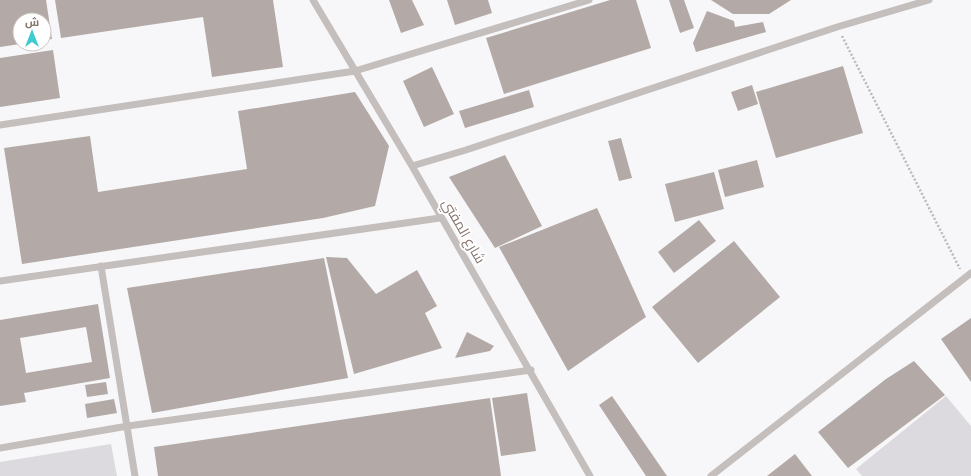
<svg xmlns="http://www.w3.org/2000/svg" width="971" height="476" font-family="'Exo 2',Cairo,sans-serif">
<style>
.green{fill:#dcd9df}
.building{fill:#b3a9a6;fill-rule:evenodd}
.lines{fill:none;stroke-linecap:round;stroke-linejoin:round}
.path{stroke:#bdb9b7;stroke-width:2.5;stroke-dasharray:2 2;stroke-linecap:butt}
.minor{stroke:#c4bebc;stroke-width:7}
.labels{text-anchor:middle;stroke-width:4;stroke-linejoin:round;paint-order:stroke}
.street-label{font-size:14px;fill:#85726b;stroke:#fff}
</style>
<rect width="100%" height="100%" fill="#f7f7f9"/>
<path class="green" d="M946,396L971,426V476H862L856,469Z
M111,444L117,476H0V462Z"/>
<path class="building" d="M0,0H46L52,39L44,40V20H20V44L0,47Z
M55,0H273L283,67L212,77L203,17L61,38Z
M389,0H412L424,25L401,33Z
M447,0H488L492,13L455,25Z
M610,0H636L651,48L504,94L486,38Z
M669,0H684L694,28L680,33Z
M711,0H791L769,14H733Z
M707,11L734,21L735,27L763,22L766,32L696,52L693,43Z
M53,50L60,98L0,107V58Z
M843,66L863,133L776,158L756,92Z
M432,67L454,114L424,127L403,81Z
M752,85L758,104L738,111L731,92Z
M529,90L534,107L465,128L459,111Z
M355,92L389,146L375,206L323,218L22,264L4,148L90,136L98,192L247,169L238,111Z
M621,138L632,178L619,181L608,141Z
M505,155L542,226L495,248L449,177Z
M757,160L764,187L725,197L718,170Z
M714,172L724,209L675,222L665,184Z
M597,208L646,317L568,371L499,247Z
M699,220L716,241L674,273L658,252Z
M734,241L780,297L698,363L652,307Z
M326,257L347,258L376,294L417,270L437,306L425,313L442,348L354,374Z
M324,258L348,378L152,413L127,288Z
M98,304L110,378L24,393L26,402L0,406V320ZM86,327L92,362L26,373L20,338Z
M971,318V382L941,339Z
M467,332L494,346L490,351L455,358Z
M914,361L945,395L848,468L818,432L886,379Z
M106,382L108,394L87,397L85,385Z
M527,393L536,451L501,456L492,398Z
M612,396L667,476H646L599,405Z
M490,398L501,476H158L154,447Z
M114,399L117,413L87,418L85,404Z
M795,454L812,476H767Z"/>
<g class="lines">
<path class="path" d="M842,36L960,269"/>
<path class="minor" d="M313,0L412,166L590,476
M0,125L355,71L589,0
M412,166L466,150L837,27L929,0
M101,266L135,476
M0,281L440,218
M0,448L128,426L531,370
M711,476L971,273"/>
</g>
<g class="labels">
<g class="street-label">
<text transform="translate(464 231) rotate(60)" y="5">شارع المفتي</text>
</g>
</g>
<g transform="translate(32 32)"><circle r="19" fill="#ffffff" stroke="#cec7c4"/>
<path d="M0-3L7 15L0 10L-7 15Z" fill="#3ecbd2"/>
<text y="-6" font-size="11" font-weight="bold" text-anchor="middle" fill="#85726b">ش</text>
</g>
</svg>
